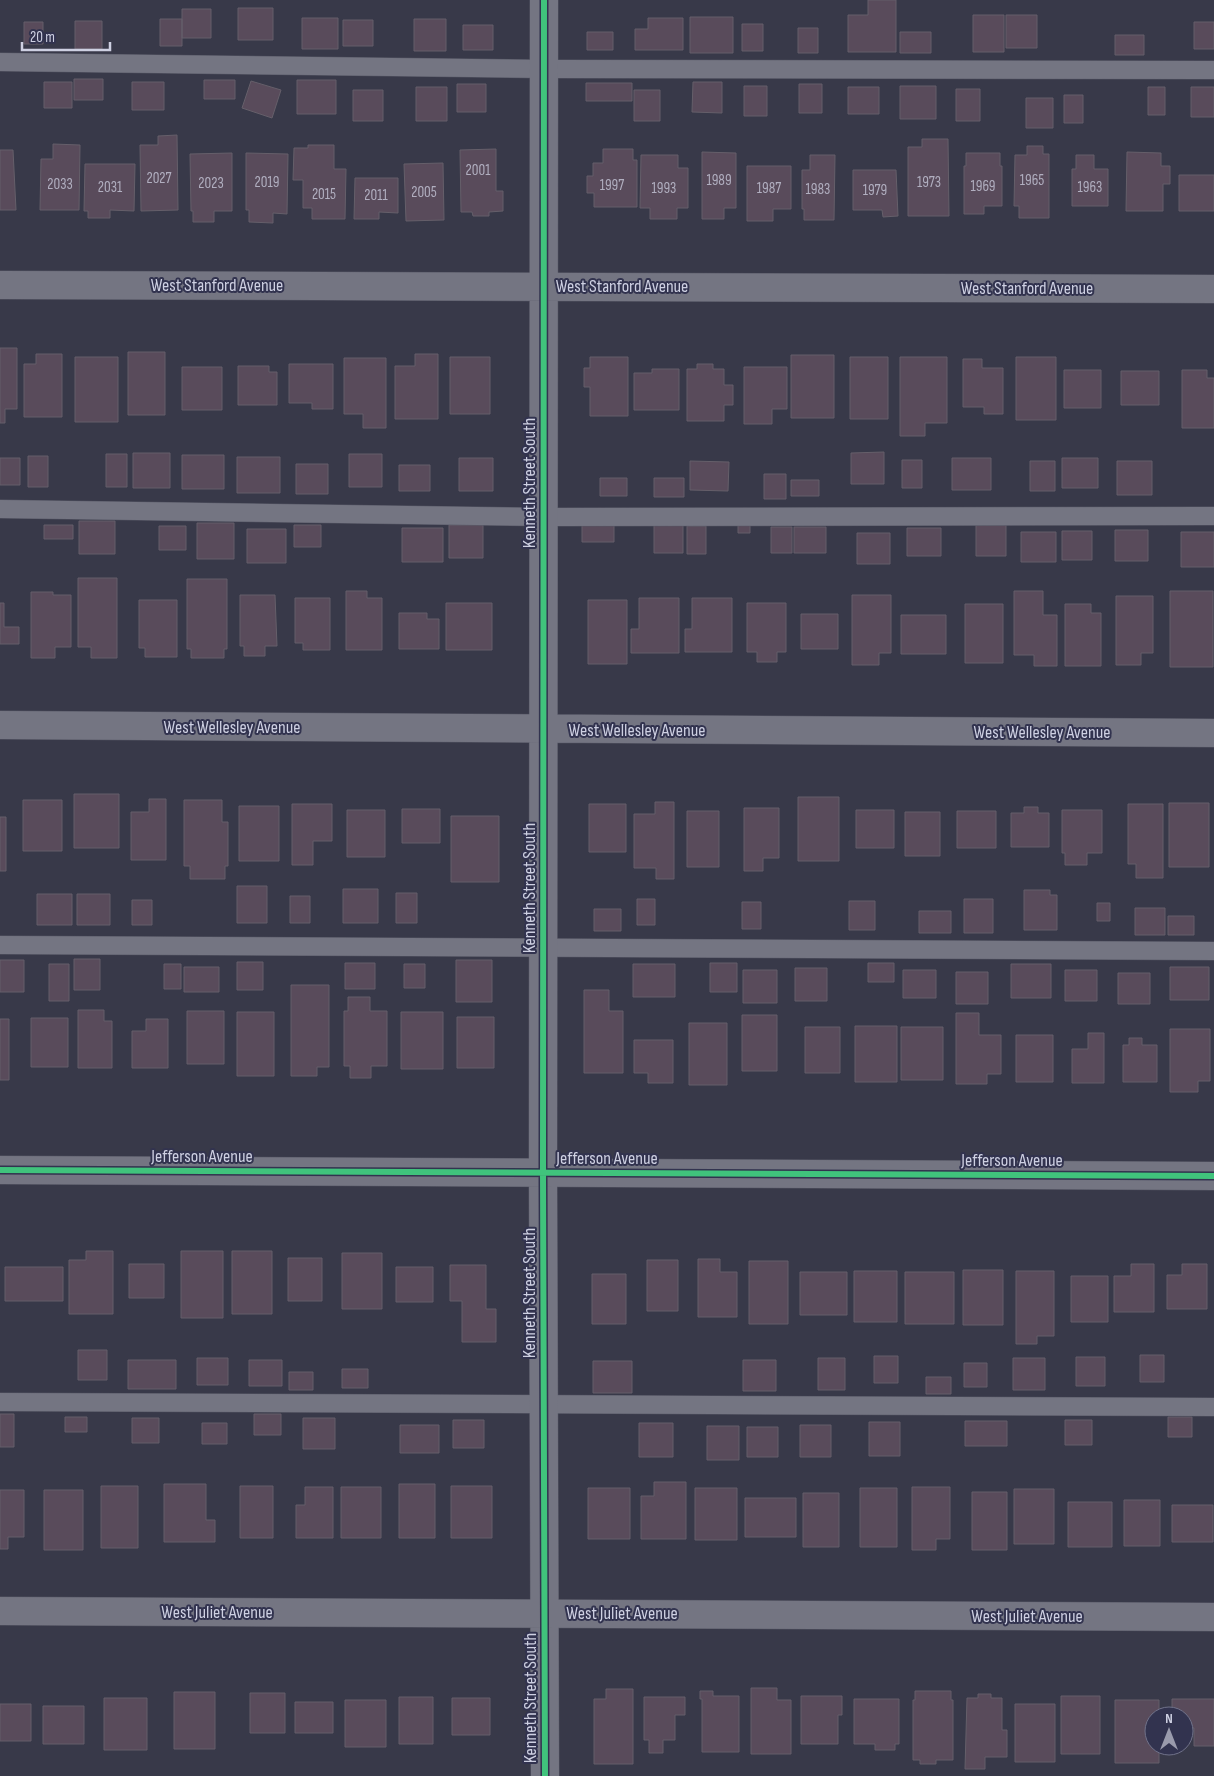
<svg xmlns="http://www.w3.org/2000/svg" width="1214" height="1776" font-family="'Sofia Sans Condensed',sans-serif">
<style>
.building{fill:#594b5b;stroke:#655f6a}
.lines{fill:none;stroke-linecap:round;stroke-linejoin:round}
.service-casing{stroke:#565765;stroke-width:19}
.minor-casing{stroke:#565765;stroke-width:29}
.service{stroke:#747582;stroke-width:18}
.minor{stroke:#747582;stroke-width:28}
.cycleway-casing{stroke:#32334f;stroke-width:9}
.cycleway{stroke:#40c37c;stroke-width:6}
.labels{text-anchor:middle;stroke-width:4;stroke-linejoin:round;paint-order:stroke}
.number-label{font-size:15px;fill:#b1afc0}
.street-label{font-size:18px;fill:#ced0e2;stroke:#32334f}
</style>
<rect width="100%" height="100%" fill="#383949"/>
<path class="building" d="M868,0H896V52H848V15H868Z
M238,8H273V40H238Z
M182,9H211V38H182Z
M973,15H1004V52H973Z
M1006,15H1037V48H1006Z
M690,17H733V53H690Z
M302,18H338V49H302Z
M648,18H683V50H635V29H648Z
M160,19H182V46H160Z
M414,19H446V51H414Z
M343,20H373V46H343Z
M75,21H102V49H75Z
M24,22H43V44H24Z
M1194,22H1214V49H1194Z
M742,24H763V51H742Z
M463,25H493V50H463Z
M798,28H818V53H798Z
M587,32H613V50H587Z
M900,32H931V53H900Z
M1115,35H1144V55H1115Z
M74,79H103V100H74Z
M204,80H235V99H204Z
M297,80H336V114H297Z
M251,81L281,90L272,118L242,108Z
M44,82H72V108H44Z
M132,82H164V110H132Z
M693,82H722V113L692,112Z
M586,83H632V101H586Z
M457,84H486V112H457Z
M799,84H822V113H799Z
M744,86H767V116H744Z
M900,86H936V119H900Z
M416,87H447V121H416Z
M848,87H879V114H848Z
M1148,87H1165V115H1148Z
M1191,87H1214V117H1191Z
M956,89H980V121H956Z
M353,90H383V121H353Z
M634,90H660V121H634Z
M1064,95H1083V123H1064Z
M1026,98H1053V128H1026Z
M177,135L178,210L141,211L140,145H158V136Z
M922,139H948L949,216H908V147H922Z
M53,144L80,145L79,210H40L41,159H53Z
M308,145H334V169H346L345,219H312V208H303V180H293L294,148H308Z
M1027,146H1043V154H1049V218H1019V206H1014L1015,155H1027Z
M496,149V191H503V211L489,212V216H473L472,212H461L460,150Z
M603,149H633V160H637V207H594V193H587V176H593V163H603Z
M0,150H13L16,210H0Z
M702,152L736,153V208H724V219H702Z
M1127,152L1161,153V166H1170V184H1163V211H1126Z
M232,153V211H214V222H193V211H191L190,154Z
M246,153L288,154L287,214L273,213V223L249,222V210H246Z
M966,153H1000V166H1002V206H984V214H964V166H966Z
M641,155H678V168H688V208H677V219H650V208H640Z
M810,155H835L834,220H804V209H802V170H810Z
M1076,155H1094V169H1108V206H1072V169H1076Z
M443,163L444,220L406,221L404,164Z
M85,164H135L134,211L110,210V218H88V211H84Z
M747,166H791V209H773V221H747Z
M853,170H896L898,216L883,217L882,210H853Z
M1179,175H1214V211H1179Z
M355,178H398V213L379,212V219H354Z
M0,348H17V409H5V423H0Z
M128,352H165V415H128Z
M36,354H62V417H24V364H36Z
M415,354H438V419H395V366H415Z
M791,355H834V418H791Z
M75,357H118V422H75Z
M450,357H490V414H450Z
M590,357H628V416H590V387H584V368H590Z
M850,357H888V419H850Z
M900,357H947V423H925V436H900Z
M1016,357H1056V420H1016Z
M344,358H386V428H363V414H344Z
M963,359H982V368H1003V414H984V407H963Z
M289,364H333V409H312V403H289Z
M697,364H713V369H724V385H733V405H724V421H687V369H697Z
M238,366H269V372H277V405H238Z
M182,367H222V410H182Z
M744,367H787V409H772V424H744Z
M652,369H679V410H634V373H652Z
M1064,370H1101V408H1064Z
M1182,370H1207V378H1214V428H1182Z
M1121,371H1159V405H1121Z
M884,452V484H851V453Z
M133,453H170V488H133Z
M106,454H127V487H106Z
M349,454H382V487H349Z
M182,455H224V489H182Z
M28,456H48V487H28Z
M237,457H280V493H237Z
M0,458H20V485H0Z
M459,458H493V491H459Z
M952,458H991V490H952Z
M1062,458H1098V488H1062Z
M902,460H922V488H902Z
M690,461L729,462L728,491L690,490Z
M1030,461H1055V491H1030Z
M1117,461H1152V495H1117Z
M296,464H328V494H296Z
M399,465H430V491H399Z
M764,474H786V499H764Z
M600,478H627V496H600Z
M654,478H684V497H654Z
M791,480H819V496H791Z
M79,521H115V554H79Z
M197,523H234V559H197Z
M654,523H683V553H654Z
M582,524H614V542H582Z
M44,525H73V539H44Z
M294,525H321V547H294Z
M449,525H483V558H449Z
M738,525H750V533H738Z
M976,525H1006V556H976Z
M159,526H186V550H159Z
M687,526H706V554H687Z
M771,527H792V553H771Z
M794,527H826V553H794Z
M402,528H443V562H402Z
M907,528H941V556H907Z
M247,529H286V563H247Z
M1115,530H1148V561H1115Z
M1062,531H1092V560H1062Z
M1021,532H1056V562H1021Z
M1181,532H1214V567H1181Z
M857,533H890V564H857Z
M78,578H117V658H91V647H78Z
M187,579H227V649H224V658H191V649H187Z
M346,591H367V598H382V650H346Z
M1014,591H1043V615H1057V666H1034V655H1014Z
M1170,591H1213V667H1170Z
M31,592H53V595H71V647H55V658H31Z
M240,595H275L277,646H265V656H244V646H240Z
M852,595H891V653H879V665H852Z
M1116,596H1153V653H1141V665H1116Z
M295,598H330V650H303V643H295Z
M639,598H679V653H631V629H639Z
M692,598H732V652H685V629H692Z
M139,600H177V657H145V648H139Z
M588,600H627V664H588Z
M0,603H4V627H19V644H0Z
M446,603H492V650H446Z
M747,603H786V652H777V662H757V652H747Z
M965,604H1003V663H965Z
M1065,604H1091V613H1101V666H1065Z
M399,613H427V619H439V649H399Z
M801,614H838V649H801Z
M901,615H946V654H901Z
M74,794H119V848H74Z
M798,797H839V861H798Z
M149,799H166V860H131V812H149Z
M23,800H62V851H23Z
M184,800H222V822H228V866H225V879H190V866H184Z
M655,802H674V879H656V868H634V814H655Z
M1169,803H1209V867H1169Z
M292,804H332V841H313V865H292Z
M589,804H626V852H589Z
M1128,804H1163V878H1136V864H1128Z
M239,806H279V861H239Z
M1024,807H1038V813H1049V847H1011V813H1024Z
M744,808H779V858H763V871H744Z
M402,809H440V843H402Z
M347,810H385V857H347Z
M856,810H894V848H856Z
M1062,810H1102V853H1087V865H1065V853H1062Z
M687,811H719V867H687Z
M957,811H996V848H957Z
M905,812H940V856H905Z
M451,816H499V882H451Z
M0,817H6V871H0Z
M237,886H267V923H237Z
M343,889H378V923H343Z
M1024,890H1050V895H1057V930H1024Z
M396,893H417V923H396Z
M37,894H72V925H37Z
M77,894H110V925H77Z
M290,896H310V923H290Z
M637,899H655V925H637Z
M964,899H993V933H964Z
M132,900H152V925H132Z
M849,901H875V930H849Z
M742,902H761V929H742Z
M1097,903H1110V921H1097Z
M1135,908H1165V935H1135Z
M594,909H621V931H594Z
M919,911H951V933H919Z
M1168,916H1194V935H1168Z
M74,959H100V990H74Z
M0,960H24V992H0Z
M456,960H492V1002H456Z
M237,962H263V990H237Z
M345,963H375V989H345Z
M710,963H737V992H710Z
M868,963H894V982H868Z
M49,964H69V1001H49Z
M164,964H181V989H164Z
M404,964H425V988H404Z
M633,964H675V997H633Z
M1011,964H1051V998H1011Z
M184,967H219V992H184Z
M1170,967H1209V1000H1170Z
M795,968H827V1001H795Z
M743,970H777V1003H743Z
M903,970H936V998H903Z
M1065,970H1097V1001H1065Z
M956,972H988V1004H956Z
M1118,973H1150V1004H1118Z
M291,985H329V1067H317V1076H291Z
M584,990H609V1011H623V1073H584Z
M348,997H370V1011H387V1066H371V1078H350V1066H344V1011H348Z
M78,1010H104V1021H112V1068H78Z
M187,1011H224V1064H187Z
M237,1012H274V1076H237Z
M401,1012H443V1069H401Z
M956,1013H979V1035H1001V1074H987V1084H956Z
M742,1015H777V1071H742Z
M457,1017H494V1068H457Z
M31,1018H68V1067H31Z
M0,1019H9V1080H0Z
M146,1019H168V1068H132V1031H146Z
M689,1023H727V1085H689Z
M855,1026H897V1082H855Z
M805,1027H840V1073H805Z
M901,1027H943V1080H901Z
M1170,1029H1210V1081H1198V1092H1170Z
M1088,1033H1104V1083H1072V1049H1088Z
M1016,1035H1053V1082H1016Z
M1129,1038H1142V1045H1157V1082H1123V1045H1129Z
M634,1040H673V1083H648V1073H634Z
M86,1251H113V1314H69V1260H86Z
M181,1251H223V1318H181Z
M232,1251H272V1314H232Z
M342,1253H382V1309H342Z
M288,1258H322V1301H288Z
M698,1259H720V1272H737V1317H698Z
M647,1260H678V1311H647Z
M749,1261H788V1324H749Z
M129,1264H164V1298H129Z
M1131,1264H1154V1312H1114V1276H1131Z
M1182,1264H1207V1309H1167V1275H1182Z
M450,1265H486V1309H496V1342H462V1301H450Z
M5,1267H63V1301H5Z
M396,1267H433V1302H396Z
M963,1270H1003V1325H963Z
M854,1271H897V1322H854Z
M1016,1271H1054V1336H1037V1344H1016Z
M800,1272H847V1315H800Z
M905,1272H954V1324H905Z
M592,1274H626V1324H592Z
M1071,1276H1108V1322H1071Z
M78,1350H107V1380H78Z
M1140,1355H1164V1382H1140Z
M874,1356H898V1383H874Z
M1076,1357H1105V1386H1076Z
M197,1358H228V1385H197Z
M818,1358H845V1390H818Z
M1013,1358H1045V1390H1013Z
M128,1360H176V1389H128Z
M249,1360H282V1386H249Z
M743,1360H776V1391H743Z
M593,1361H632V1393H593Z
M964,1363H987V1387H964Z
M342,1369H368V1388H342Z
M289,1372H313V1390H289Z
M926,1377H951V1394H926Z
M0,1414H14V1447H0Z
M254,1414H281V1435H254Z
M65,1417H87V1432H65Z
M1168,1417H1192V1437H1168Z
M132,1418H159V1443H132Z
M303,1418H335V1449H303Z
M453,1420H484V1448H453Z
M1065,1420H1092V1445H1065Z
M965,1421H1007V1446H965Z
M869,1422H900V1456H869Z
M202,1423H227V1444H202Z
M639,1423H673V1457H639Z
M400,1425H439V1453H400Z
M800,1425H831V1457H800Z
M707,1426H739V1460H707Z
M747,1427H778V1457H747Z
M654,1482H686V1539H641V1496H654Z
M164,1484H206V1520H215V1542H164Z
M399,1484H435V1538H399Z
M101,1486H138V1548H101Z
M240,1486H273V1538H240Z
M451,1486H492V1538H451Z
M305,1487H333V1538H296V1505H305Z
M341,1487H381V1538H341Z
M912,1487H950V1539H936V1550H912Z
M588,1488H630V1539H588Z
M695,1488H737V1540H695Z
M860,1488H897V1547H860Z
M1014,1489H1054V1544H1014Z
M0,1490H24V1537H8V1549H0Z
M44,1490H83V1550H44Z
M972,1492H1007V1550H972Z
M803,1493H839V1547H803Z
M745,1498H796V1537H745Z
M1124,1500H1160V1546H1124Z
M1068,1502H1112V1547H1068Z
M1172,1505H1213V1542H1172Z
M751,1688H777V1700H791V1754H751Z
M606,1689H633V1764H594V1699H606Z
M700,1691H713V1696H739V1752H702V1699H700Z
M915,1691H951V1700H953V1760H936V1764H920V1760H913V1700H915Z
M174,1692H215V1749H174Z
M250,1693H285V1733H250Z
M978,1694H991V1698H1002V1730H1007V1757H985V1769H965L967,1698H978Z
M801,1696H842V1715H838V1744H801Z
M1061,1696H1100V1754H1061Z
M399,1697H433V1744H399Z
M644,1697H685V1715H675V1740H663V1753H649V1740H644Z
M104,1698H147V1750H104Z
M452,1698H490V1735H452Z
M854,1699H899V1744H895V1750H875V1744H854Z
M1172,1699H1214V1746H1194V1728H1184V1716H1172Z
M345,1700H386V1747H345Z
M1115,1700H1159V1716H1154V1746H1159V1763H1115Z
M295,1702H333V1733H295Z
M0,1704H31V1741H0Z
M1015,1704H1055V1762H1015Z
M43,1706H84V1744H43Z"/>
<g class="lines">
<g class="service-casing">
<path id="service" d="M0,62L545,69L1214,70
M0,509L544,517L1214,516
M0,945L1214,951
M0,1402L1214,1407"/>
</g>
<g class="minor-casing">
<path id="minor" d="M544,0L543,1172L545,1776
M0,285L1214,289
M0,725L1214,733
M0,1170L1214,1176
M0,1611L1214,1617"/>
</g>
<use href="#service" class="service"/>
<use href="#minor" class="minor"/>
<g class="cycleway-casing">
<path id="cycleway" d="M544,0L543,1172L545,1776
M0,1170L1214,1176"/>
</g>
<use href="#cycleway" class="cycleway"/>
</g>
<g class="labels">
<g class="number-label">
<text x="478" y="175">2001</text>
<text x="159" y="183">2027</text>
<text x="719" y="185">1989</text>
<text x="1032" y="185">1965</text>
<text x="267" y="187">2019</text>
<text x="929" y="187">1973</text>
<text x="211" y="188">2023</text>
<text x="60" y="189">2033</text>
<text x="612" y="190">1997</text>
<text x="983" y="191">1969</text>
<text x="110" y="192">2031</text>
<text x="1090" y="192">1963</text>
<text x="664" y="193">1993</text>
<text x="769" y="193">1987</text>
<text x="818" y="194">1983</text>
<text x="875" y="195">1979</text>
<text x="424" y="197">2005</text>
<text x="324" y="199">2015</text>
<text x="376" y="200">2011</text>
</g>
<g class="street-label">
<text x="217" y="291">West Stanford Avenue</text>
<text x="622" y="292">West Stanford Avenue</text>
<text x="1027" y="294">West Stanford Avenue</text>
<text transform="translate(529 483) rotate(-90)" y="6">Kenneth Street South</text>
<text x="232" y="733">West Wellesley Avenue</text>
<text x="637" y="736">West Wellesley Avenue</text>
<text x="1042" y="738">West Wellesley Avenue</text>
<text transform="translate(529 888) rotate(-90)" y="6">Kenneth Street South</text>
<text x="202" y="1162">Jefferson Avenue</text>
<text x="607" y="1164">Jefferson Avenue</text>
<text x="1012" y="1166">Jefferson Avenue</text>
<text transform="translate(529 1293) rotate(-90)" y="6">Kenneth Street South</text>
<text x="217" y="1618">West Juliet Avenue</text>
<text x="622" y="1619">West Juliet Avenue</text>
<text x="1027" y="1622">West Juliet Avenue</text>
<text transform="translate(530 1698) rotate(-90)" y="6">Kenneth Street South</text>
</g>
</g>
<g transform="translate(1169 1731)"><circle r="24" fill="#32334f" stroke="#70728a"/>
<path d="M0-4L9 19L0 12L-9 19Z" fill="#9a9bac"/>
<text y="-8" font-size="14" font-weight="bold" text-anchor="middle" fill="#ced0e2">N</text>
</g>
<path d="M22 42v8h88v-8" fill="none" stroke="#ced0e2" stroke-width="2.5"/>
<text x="30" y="42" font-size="15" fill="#ced0e2" stroke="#32334f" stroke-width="4" paint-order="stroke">20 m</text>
</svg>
